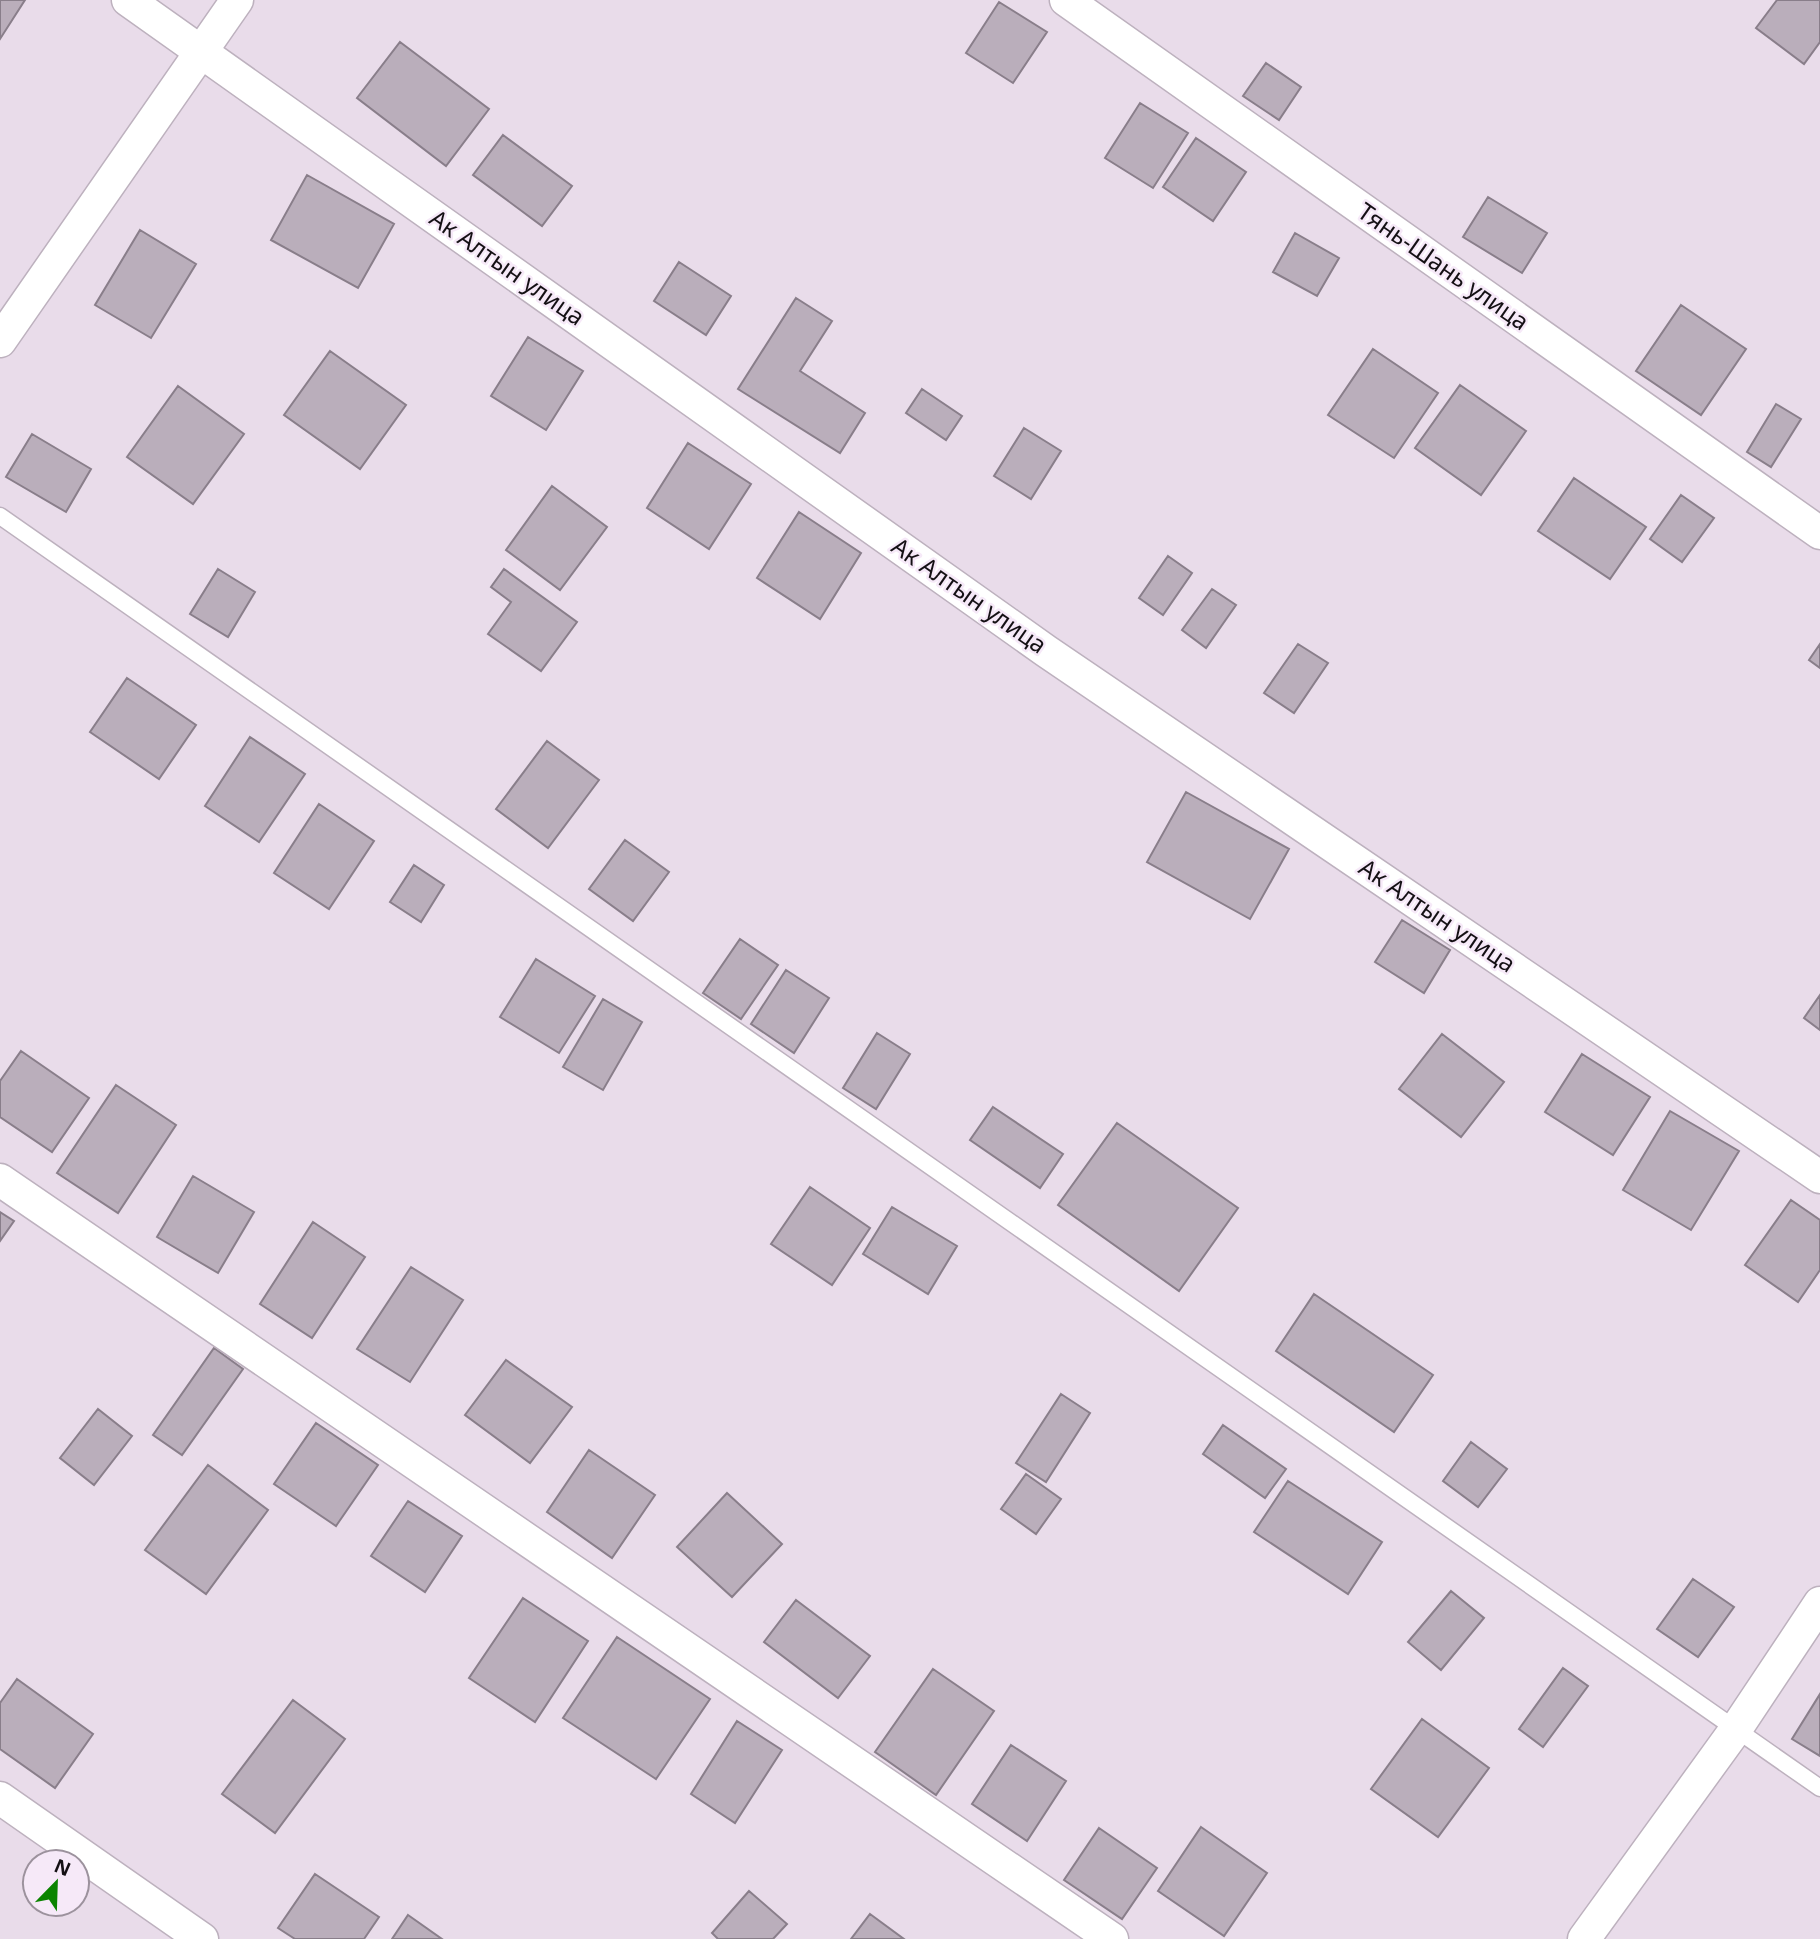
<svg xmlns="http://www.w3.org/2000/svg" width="1820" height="1939" font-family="'Noto Sans',sans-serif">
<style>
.building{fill:#baaebb;stroke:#897e8a;stroke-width:2}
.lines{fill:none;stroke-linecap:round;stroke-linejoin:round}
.lane-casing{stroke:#bdb1be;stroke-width:19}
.street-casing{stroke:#bdb1be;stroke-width:35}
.lane{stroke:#fff;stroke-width:16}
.street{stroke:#fff;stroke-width:32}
.labels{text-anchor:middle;stroke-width:5;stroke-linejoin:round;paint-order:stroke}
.street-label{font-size:24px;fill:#141014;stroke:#f6e9f8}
</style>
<rect width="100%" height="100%" fill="#e9dcea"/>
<path class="building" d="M0,0H25L0,39Z
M1777,0H1820V42L1804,64L1756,28Z
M999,2L1047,32L1013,83L966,53Z
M400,42L489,109L446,166L357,98Z
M1266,63L1301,87L1279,120L1243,96Z
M1140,103L1188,133L1153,188L1105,158Z
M503,135L572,186L542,226L473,175Z
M1196,138L1246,172L1213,221L1163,187Z
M307,175L394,224L358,288L271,240Z
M1488,197L1547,233L1522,273L1463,237Z
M140,230L196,264L151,338L95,305Z
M1295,233L1339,258L1317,296L1273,272Z
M679,262L731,296L706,335L654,301Z
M796,298L832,321L800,371L865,413L840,453L738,389Z
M1681,305L1746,349L1701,415L1636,371Z
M528,337L583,371L546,430L491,396Z
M1373,349L1438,393L1394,458L1328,415Z
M330,351L406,405L360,469L284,415Z
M1460,385L1526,431L1481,495L1415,448Z
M178,386L244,434L193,504L127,457Z
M922,389L962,416L946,440L906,413Z
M1776,404L1801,419L1771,467L1747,452Z
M1024,428L1061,451L1031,499L994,476Z
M32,434L91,469L66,512L6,477Z
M688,443L751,484L709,549L647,508Z
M1574,478L1646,527L1610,579L1538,531Z
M552,486L607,527L560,590L506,550Z
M1681,495L1714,518L1682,562L1650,539Z
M799,512L861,553L820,619L757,578Z
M1168,556L1192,573L1163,615L1139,598Z
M218,569L255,592L228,637L190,614Z
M504,569L577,622L541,671L488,634L511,602L491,587Z
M1212,589L1236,605L1206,648L1182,630Z
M1298,644L1328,663L1294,713L1264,693Z
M1820,644V668L1809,660Z
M127,678L196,725L159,779L90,732Z
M250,737L305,774L259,842L205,806Z
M547,741L599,780L548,848L496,809Z
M1186,792L1289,849L1250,919L1147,862Z
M319,804L374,841L329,909L274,873Z
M625,840L669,872L633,921L589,889Z
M414,865L444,885L421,922L390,902Z
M1402,920L1450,950L1424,993L1375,962Z
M740,939L778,965L741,1019L703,993Z
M536,959L595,996L559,1053L500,1017Z
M786,970L829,998L794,1053L751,1024Z
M1820,995V1030L1804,1018Z
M603,999L642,1022L603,1090L563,1067Z
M877,1033L910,1054L876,1109L843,1088Z
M1442,1034L1504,1082L1461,1137L1399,1089Z
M21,1051L89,1098L52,1152L0,1117V1081Z
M1582,1054L1650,1097L1613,1155L1545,1112Z
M116,1085L176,1125L118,1213L57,1173Z
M993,1107L1063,1154L1040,1188L970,1140Z
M1670,1111L1739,1151L1691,1230L1623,1190Z
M1117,1123L1238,1208L1179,1291L1058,1205Z
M193,1176L254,1212L218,1273L157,1237Z
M810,1187L870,1228L832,1285L771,1244Z
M1791,1200L1820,1220V1270L1798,1302L1745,1265Z
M892,1207L957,1246L928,1294L863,1254Z
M0,1212L14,1221L0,1241Z
M313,1222L365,1257L312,1338L260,1304Z
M411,1267L463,1300L410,1382L357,1349Z
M1314,1294L1433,1375L1394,1432L1276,1351Z
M214,1348L243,1369L182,1455L153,1435Z
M506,1360L572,1407L530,1463L465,1415Z
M1061,1394L1090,1413L1046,1482L1016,1463Z
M98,1409L132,1436L94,1485L60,1458Z
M316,1423L378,1465L336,1526L274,1484Z
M1223,1425L1286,1469L1265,1498L1203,1454Z
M1471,1442L1507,1469L1478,1507L1443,1481Z
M589,1450L655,1495L612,1558L547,1512Z
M208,1465L268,1510L206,1594L145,1550Z
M1026,1474L1061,1499L1036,1534L1001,1509Z
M1288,1481L1382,1542L1348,1594L1254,1532Z
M727,1493L782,1544L732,1597L677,1547Z
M408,1501L462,1536L425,1592L371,1556Z
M1693,1579L1734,1607L1698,1657L1657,1629Z
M1451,1591L1484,1618L1441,1670L1408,1642Z
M523,1598L588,1641L535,1722L469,1678Z
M796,1600L870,1656L838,1698L764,1642Z
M617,1637L710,1699L656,1779L563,1718Z
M1563,1668L1588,1686L1543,1747L1519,1729Z
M933,1669L994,1711L936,1795L875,1752Z
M17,1679L93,1734L55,1788L0,1749V1703Z
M1820,1694V1756L1792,1739Z
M293,1700L345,1739L275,1833L222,1794Z
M1422,1719L1489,1768L1438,1837L1371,1789Z
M737,1721L782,1750L735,1823L691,1794Z
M1011,1745L1066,1781L1027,1841L972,1804Z
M1201,1827L1267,1873L1224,1936L1158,1891Z
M1099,1828L1157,1868L1122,1919L1064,1880Z
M315,1874L379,1917L364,1939H295L278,1928Z
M749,1891L787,1924L773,1939H718L712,1933Z
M870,1914L904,1939H851Z
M408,1915L442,1939H392Z"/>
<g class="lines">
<g class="lane-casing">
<path id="lane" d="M0,516L1820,1788"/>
</g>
<g class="street-casing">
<path id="street" d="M128,0L1046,651L1820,1177
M1066,0L1820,533
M0,341L237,0
M0,1180L1112,1939
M0,1798L202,1939
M1584,1939L1736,1729L1820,1603"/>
</g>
<use href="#lane" class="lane"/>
<use href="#street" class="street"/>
</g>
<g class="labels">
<g class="street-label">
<text transform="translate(1443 267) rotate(35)" y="8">Тянь-Шань улица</text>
<text transform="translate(507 268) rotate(35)" y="8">Ак Алтын улица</text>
<text transform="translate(969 596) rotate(35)" y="8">Ак Алтын улица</text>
<text transform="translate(1437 916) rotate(34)" y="8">Ак Алтын улица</text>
</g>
</g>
<g transform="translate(56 1883) rotate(23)"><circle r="33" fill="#f6e9f8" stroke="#9c929d" stroke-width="2"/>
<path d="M0-5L12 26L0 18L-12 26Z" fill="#0b8400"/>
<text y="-10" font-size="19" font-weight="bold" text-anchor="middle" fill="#141014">N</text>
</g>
</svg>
